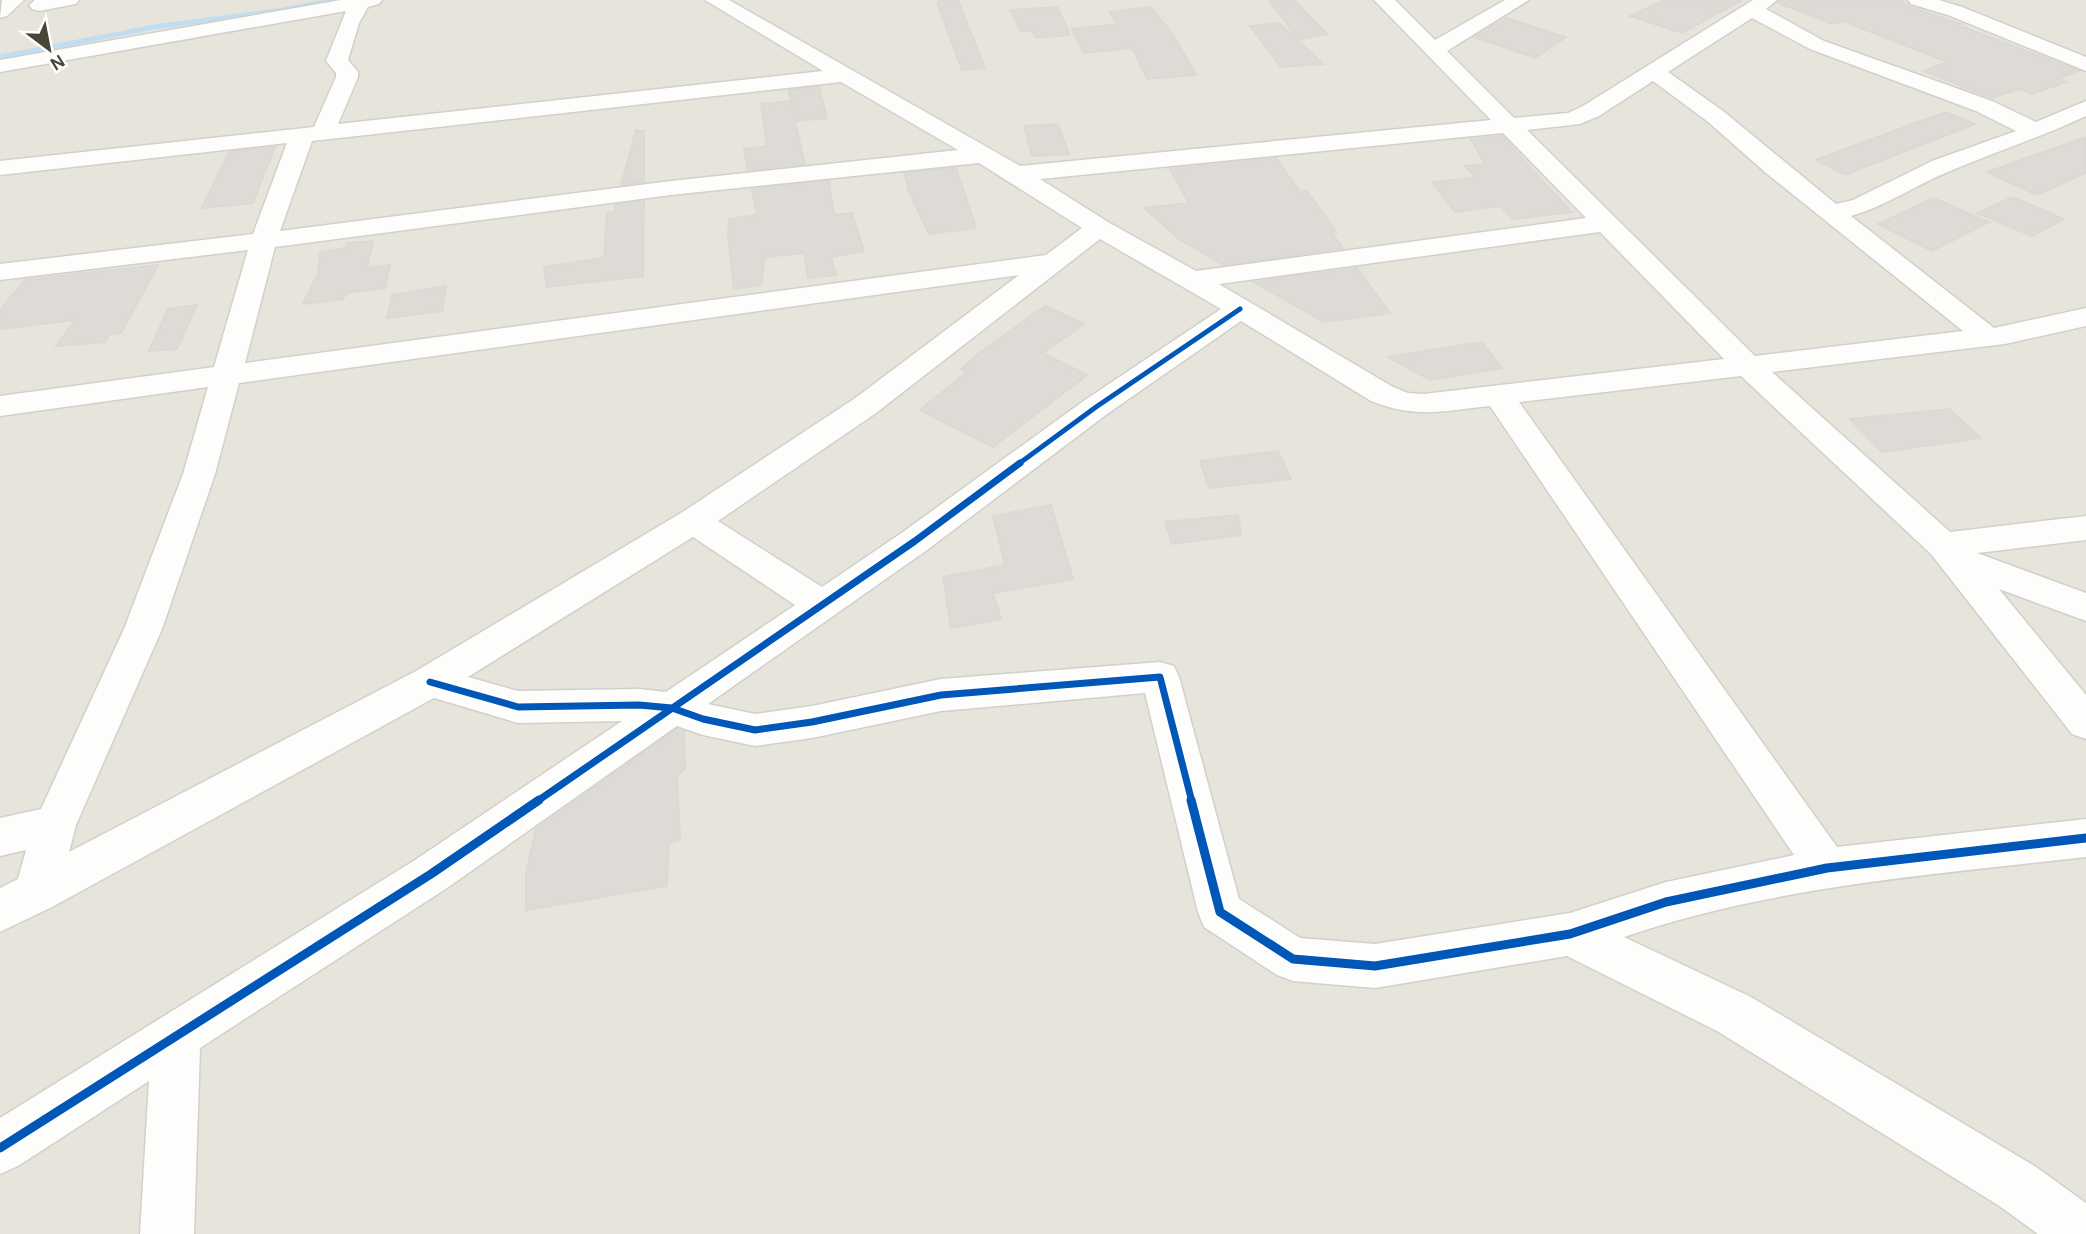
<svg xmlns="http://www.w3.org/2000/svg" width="2086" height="1234" font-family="Karla,sans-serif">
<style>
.residential{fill:#e7e4dc}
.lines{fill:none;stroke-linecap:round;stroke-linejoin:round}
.stream{stroke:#c0ddf1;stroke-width:5}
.building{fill:#dedbd6;stroke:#dcd9d4;stroke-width:2}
.minor-casing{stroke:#d2d0cb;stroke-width:3}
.minor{fill:#fdfdfc;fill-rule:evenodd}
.cycleway-far2-casing{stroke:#fff;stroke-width:9}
.cycleway-far1-casing{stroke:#fff;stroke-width:11}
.cycleway-casing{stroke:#fff;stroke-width:13}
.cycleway-far2{stroke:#0057b8;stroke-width:5}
.cycleway-far1{stroke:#0057b8;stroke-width:7}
.cycleway{stroke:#0057b8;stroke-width:9}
</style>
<rect width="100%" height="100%" fill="#f4f2ee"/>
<path class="residential" d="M0,0H2086V1234H0Z"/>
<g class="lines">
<path class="stream" d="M0,57L154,27L283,10L335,0"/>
</g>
<path class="building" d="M942,0H958L985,68L962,70L937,2Z
M1269,0H1294L1327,34L1298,39Z
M1664,0H1742L1682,33L1630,16Z
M1780,0H1900L1910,7L1961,24L1958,25L2079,71L2058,79L2066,82L2032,94L2020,89L1992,98L1923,71L1948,62L1843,21L1832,24L1778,3Z
M1057,7L1070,35L1036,38L1032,31H1020L1011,10Z
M1151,7L1173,35L1196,75L1147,79L1132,48L1083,53L1072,29L1117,24L1110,12Z
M1507,18L1566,37L1535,58L1474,37Z
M1279,23L1323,64L1281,67L1250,26Z
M819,87L827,118L795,121L789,90Z
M790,101L805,164L748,170L744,149L767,146L761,104Z
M1945,112L1975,124L1845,175L1816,160Z
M1058,124L1069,154L1032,156L1024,126Z
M636,130L644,131V182L621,185Z
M1502,136L1538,176L1572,212L1513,219L1500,206L1455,212L1432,182L1476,178L1465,166L1485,164L1471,139Z
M2086,137V173L2037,195L1987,172Z
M275,147L253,203L202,208L229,152Z
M1276,158L1300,192L1307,191L1336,232H1331L1343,248L1224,265L1179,239L1144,208L1189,203L1170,169Z
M956,168L976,228L929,234L909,192L904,173Z
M829,181L834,215L852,213L864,251L831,257L836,275L808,278L804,253L765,257L761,285L734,289L728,237L729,219L757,215L752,189Z
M2013,197L2064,219L2032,236L1977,213Z
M1933,198L1989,222L1932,251L1878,224Z
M644,201L643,276L547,287L544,267L604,258L607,213L614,212L616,205Z
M373,241L367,268L390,265L385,288L346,293L343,299L303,304L318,274L320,252L346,248L347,243Z
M158,265L121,333L109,334L105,342L56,346L75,320L0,329V310L25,280Z
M1357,268L1390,313L1324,322L1254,282Z
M446,286L442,311L387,318L392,295Z
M197,305L177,349L149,351L168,309Z
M1045,306L1084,324L1043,353L1087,375L993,447L920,410L967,372L961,369L978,354Z
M1482,342L1502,368L1430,380L1388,357Z
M1949,409L1981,438L1882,452L1850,419Z
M1278,451L1291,479L1209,488L1200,461Z
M1051,505L1073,579L993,593L1001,619L951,628L943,577L1005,565L993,516Z
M1238,515L1241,535L1172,544L1165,522Z
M677,729L684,731L685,769L677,775L680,840L669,843L667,886L526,910V872L536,829Z"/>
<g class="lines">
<g class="minor-casing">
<path id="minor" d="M2,0H24L7,16L0,18Z
M79,0L76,4L39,11L32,9L29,5L35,0Z
M341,0H382L379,4L368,7L359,23L348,60L358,72V77L338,124L823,71L705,0H729L1020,166L1491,120L1374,0H1395L1435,40L1505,0H1529L1447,51L1514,118L1568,113L1583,106L1753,0H1777L1766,9L1824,41L1992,101L2036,122L2086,101V116C2041,137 1995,152 1950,171C1916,185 1886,206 1851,216L1994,328L2086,308V326L2005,344L1772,372L1950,532L2086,516V540L1977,553L2086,593V621L1999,589L2086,695V739L2072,734L1931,554L1741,376L1519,402L1837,847L2086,819V857C1931,875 1772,886 1624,937L1751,997L2036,1167L2086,1203V1234H2038L1998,1205L1717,1031L1567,956L1375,988L1293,981L1277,975L1204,927L1198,912L1145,693L941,711L812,738L755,746L703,735L677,726L447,888L200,1048L194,1234H140L149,1081L18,1166L0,1174V1118L415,860L622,721L518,723L434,698L52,907L0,932V888L18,879L26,850L0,856V818L41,809L124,629L183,474L208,387L0,416V396L214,367L248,250L0,280V264L253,234L287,143L0,175V161L314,127L336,77V73L326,61L346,11L0,72V60ZM1752,18L1810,49L1976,111L2016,131L1932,161L1853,200L1836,204L1723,111L1668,72ZM1653,81L1707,121L1766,173L1963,331L1755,356L1527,130L1580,124L1599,116ZM841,82L958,150L671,181L280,231L312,141ZM1503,133L1586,218L1196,271L1108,222L1040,179ZM979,163L1082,228L1046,255L245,363L275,247L671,195ZM1600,232L1724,359L1424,394L1408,393L1393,387L1219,284ZM1100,239L1221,309L1085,400L903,532L822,587L718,521L876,413ZM1019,275L854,399L681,513L416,671L69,852L76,825L162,629L215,474L239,383ZM1241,321L1371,401C1416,419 1443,411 1490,406L1794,855L1666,882L1570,913L1375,944L1300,938L1239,899L1179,677L1174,666L1160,662L941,679L812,706L755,714L708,704L927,550L1107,414ZM693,537L795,605L666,692L639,689L518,691L468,677Z
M1908,0H1939L1962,7L2086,57V71L1948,15L1911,4Z"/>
</g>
<use href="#minor" class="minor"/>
<g class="cycleway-far2-casing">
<path id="cycleway-far2" d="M1017,465L1096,407L1240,309"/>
</g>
<g class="cycleway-far1-casing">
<path id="cycleway-far1" d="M430,682L518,707L639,705L672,708L703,719L755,730L812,722L941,695L1160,677L1192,802
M536,802L915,541L1020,463"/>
</g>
<g class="cycleway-casing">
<path id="cycleway" d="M1191,800L1220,912L1293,959L1375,966L1570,934L1666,902L1827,868L2086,838
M0,1148L431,874L539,800"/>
</g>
<use href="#cycleway-far2" class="cycleway-far2"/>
<use href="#cycleway-far1" class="cycleway-far1"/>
<use href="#cycleway" class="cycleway"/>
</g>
<g transform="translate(49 49) rotate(148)" stroke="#ffffff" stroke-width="5" paint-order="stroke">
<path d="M0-5L12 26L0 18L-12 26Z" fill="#4b4439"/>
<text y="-10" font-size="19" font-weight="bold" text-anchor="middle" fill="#4b4439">N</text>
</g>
</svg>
